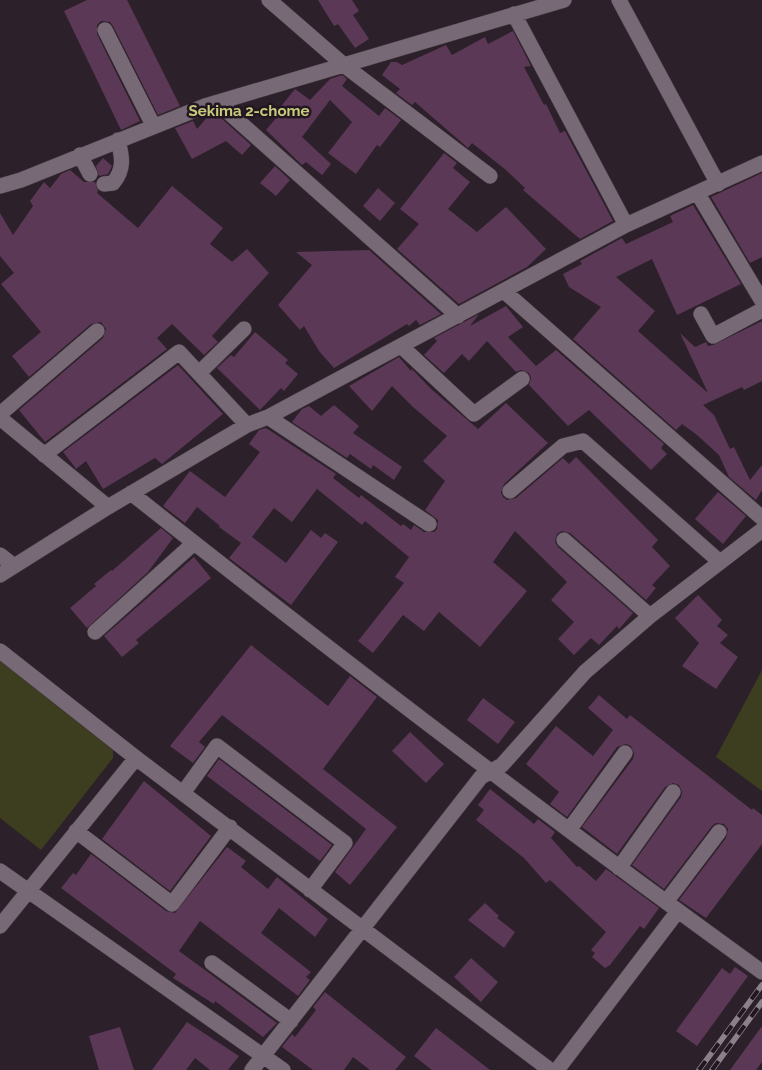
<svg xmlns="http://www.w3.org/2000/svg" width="762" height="1070" font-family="Raleway,sans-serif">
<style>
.green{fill:#3d3d1f}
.building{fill:#5c3857}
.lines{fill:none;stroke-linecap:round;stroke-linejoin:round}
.minor-casing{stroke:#493f48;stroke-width:16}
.minor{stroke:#776975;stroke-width:15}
.rail-casing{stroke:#8b8189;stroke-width:5.5}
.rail{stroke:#221721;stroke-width:4;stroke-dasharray:11;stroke-linecap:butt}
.labels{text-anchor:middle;stroke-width:5;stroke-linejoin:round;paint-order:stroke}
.neighbourhood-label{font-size:15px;font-weight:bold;fill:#c8ca7c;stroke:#221721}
</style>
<rect width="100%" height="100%" fill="#2c202a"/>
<path class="green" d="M0,661L113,750V758L41,850L0,818Z
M762,670V791L716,757Z"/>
<path class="building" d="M87,0H127L180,106L158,115L113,26L110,22L101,21L97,25V34L140,121L121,130L64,11Z
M318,0H352L359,11L353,15L369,39L355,48L338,24L334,26Z
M513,31L531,66L524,67L544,105L546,104L560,133L565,131L613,221L580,239L523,190L525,188L506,170L472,143L468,148L415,102L412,105L396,93L400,89L382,75L391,62H397L402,65L446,45L452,55L485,37L488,44Z
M342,75L347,79L342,86L379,116L385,108L401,120L380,147L377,145L356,174L328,153L352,122L330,100L302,137L331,164L322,175L306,162L302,165L266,130L281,112L278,110L295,89L310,100L330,79Z
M218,112L221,118L251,145L242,155L226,141L192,159L175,128L193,121L197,129L210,114Z
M444,153L457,163L453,168L470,182L448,209L477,232L506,207L546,249L527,267L459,304L397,249L419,224L400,209Z
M103,158L112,166L108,174L99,176L96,166Z
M275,166L290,180L276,196L260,183Z
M70,170L84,182H95L98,191L97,193L138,228L172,186L223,228L210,244L232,262L247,249L269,273L212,336L218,342L204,355L172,324L157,338L167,349L45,442L19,410L103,338L106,329L101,322L91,324L29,377L12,356L41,332L1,284L14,273L0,256V213L13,235L33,206L30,201L44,182L50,188L61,174Z
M762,173V257L750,263L711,197Z
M378,188L395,203L380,221L363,206Z
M693,205L741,284L677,315L652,259L616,277L655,311L638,331L708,393L680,333L695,347L706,342L708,346L713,345L762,321V381L744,390L742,387L703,405L714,415L730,449L734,447L750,480L762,465V490L756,500L729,477L719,455L697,435L682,424L676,430L573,339L601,307L569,287L563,274L582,264L580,261L622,238L626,244L673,222L670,216Z
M369,250L441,314L420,325L416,320L409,326L407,324L334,368L319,351L304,326L300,330L278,305L312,265L296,252Z
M506,306L523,327L508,337L536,366L556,350L664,444L661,448L667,454L651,470L589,410L568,426L529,385L531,378L529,373L521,370L516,372L487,341L469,361L462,354L444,373L424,355L437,341L434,338L479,314L470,326Z
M255,332L288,360L285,363L298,374L284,391L281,388L260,410L217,368L231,355L234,357Z
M399,357L411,371L412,369L430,388L478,429L506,403L548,443L504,484L501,492L503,497L507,500L516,498L563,458L569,464L576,457L658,540L652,547L670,566L652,585L656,588L646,600L570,533L562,531L557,534L555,542L558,547L633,613L619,629L617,626L599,645L591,638L574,655L558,639L574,622L551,600L567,582L515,531L493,562L527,591L480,647L439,612L424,631L403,615L373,653L358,641L404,583L395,577L409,557L365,521L362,525L317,489L292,522L274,508L252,537L286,563L311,530L321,538L325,533L338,542L291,605L229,558L241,543L219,527L220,526L197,507L185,523L163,506L190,471L225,497L260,452L249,444L259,430L266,428L336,474L333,478L359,498L361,495L401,526L403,524L411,530L414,525L424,532H434L437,529L438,520L425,510L445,481L423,461L447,436L413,407L392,386L372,411L349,386Z
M178,365L223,414L162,464L155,458L103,489L86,461L76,469L74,466L63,452Z
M334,405L359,426L353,433L402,467L394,480L373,465L371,469L350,454L347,458L292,422L302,409L309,406L321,416Z
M718,492L746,516L723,544L695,519Z
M161,528L173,538L148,572L87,628L70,608L96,586L94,584L111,570L112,571Z
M194,557L211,578L136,640L139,643L122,657L104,636Z
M698,595L722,620L717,626L728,635L720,643L738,657L716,689L682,666L699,643L675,618Z
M251,645L328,706L350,676L377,697L323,769L397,827L350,885L335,872L366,829L274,755L222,715L199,742L205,747L193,763L170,746Z
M599,695L627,719L630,715L752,810L753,808L762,815V844L706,918L679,900L726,838L728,829L724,824L716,823L712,826L664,889L632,865L681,797L682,792L679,785L673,783L665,787L617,854L582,827L633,759L634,754L631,746L626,744L617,747L567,817L550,804L559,792L526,764L556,726L593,756L613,730L588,708Z
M483,698L515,722L498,744L467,720Z
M410,732L444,764L426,783L392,751Z
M219,759L332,845L320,861L207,776Z
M144,781L211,836L170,891L102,839Z
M490,789L534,824L538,819L555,832L551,838L577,867L579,866L596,881L606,869L659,908L644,929L640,926L610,965L605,968L592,957L595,953L591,950L606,932L550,880L546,883L524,858L476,820L484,810L478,805Z
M227,847L246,861L241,867L268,889L277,877L328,919L315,937L279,908L261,933L311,972L306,977L310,980L298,996L200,921L179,951L277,1023L263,1037L215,1001L214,1004L173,978L176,974L61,888L73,873L76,875L91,854L166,911L175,913Z
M485,903L499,916L497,918L515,932L504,948L468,920Z
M471,958L498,982L481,1002L454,977Z
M735,967L748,976L697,1046L676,1031L722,968L730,974Z
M325,992L406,1057L395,1070H370L353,1057L344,1070H313L282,1047L292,1034L295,1037L316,1010L313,1007Z
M187,1022L239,1056L228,1070H210L195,1058L186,1070H152Z
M762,1026V1062L756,1070H730Z
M120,1027L134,1070H99L89,1036Z
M436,1028L490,1070H432L414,1056Z"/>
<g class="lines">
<g class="minor-casing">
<path id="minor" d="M269,0L345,66L490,176
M619,0L718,184
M514,14L626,225
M105,30L153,125
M225,101L227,111L458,316
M80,155L90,174
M104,184L113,183C125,169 122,156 118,140
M0,186L21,180L205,106L564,0
M698,194L762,301
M505,292L762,518
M701,314L713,336L762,310
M401,346L474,414L522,379
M199,373L244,329
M0,414L97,331
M268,417L429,524
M0,418L108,507
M44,455L179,352L247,425
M510,491L563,446L583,441L720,562
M131,493C338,657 548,817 762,972
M564,540L650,616
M0,555L14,566
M0,575L108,507L247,425L268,417L626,225L762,163
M95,632L194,543
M0,651L136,758L550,1070
M183,793L217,746L345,843L310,890
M569,830L625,753
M76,831L172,904L230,827
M619,868L673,792
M0,871L283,1070
M666,902L719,832
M0,926L136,758
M212,963L291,1021
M252,1070L481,777L502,765L585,672L650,616L762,530
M557,1070L678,911"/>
</g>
<use href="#minor" class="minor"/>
<g class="rail-casing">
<path id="rail" d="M699,1070L762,985
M712,1070L762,1002"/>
</g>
<use href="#rail" class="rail"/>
</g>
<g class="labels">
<g class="neighbourhood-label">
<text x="249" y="116">Sekima 2-chome</text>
</g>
</g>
</svg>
